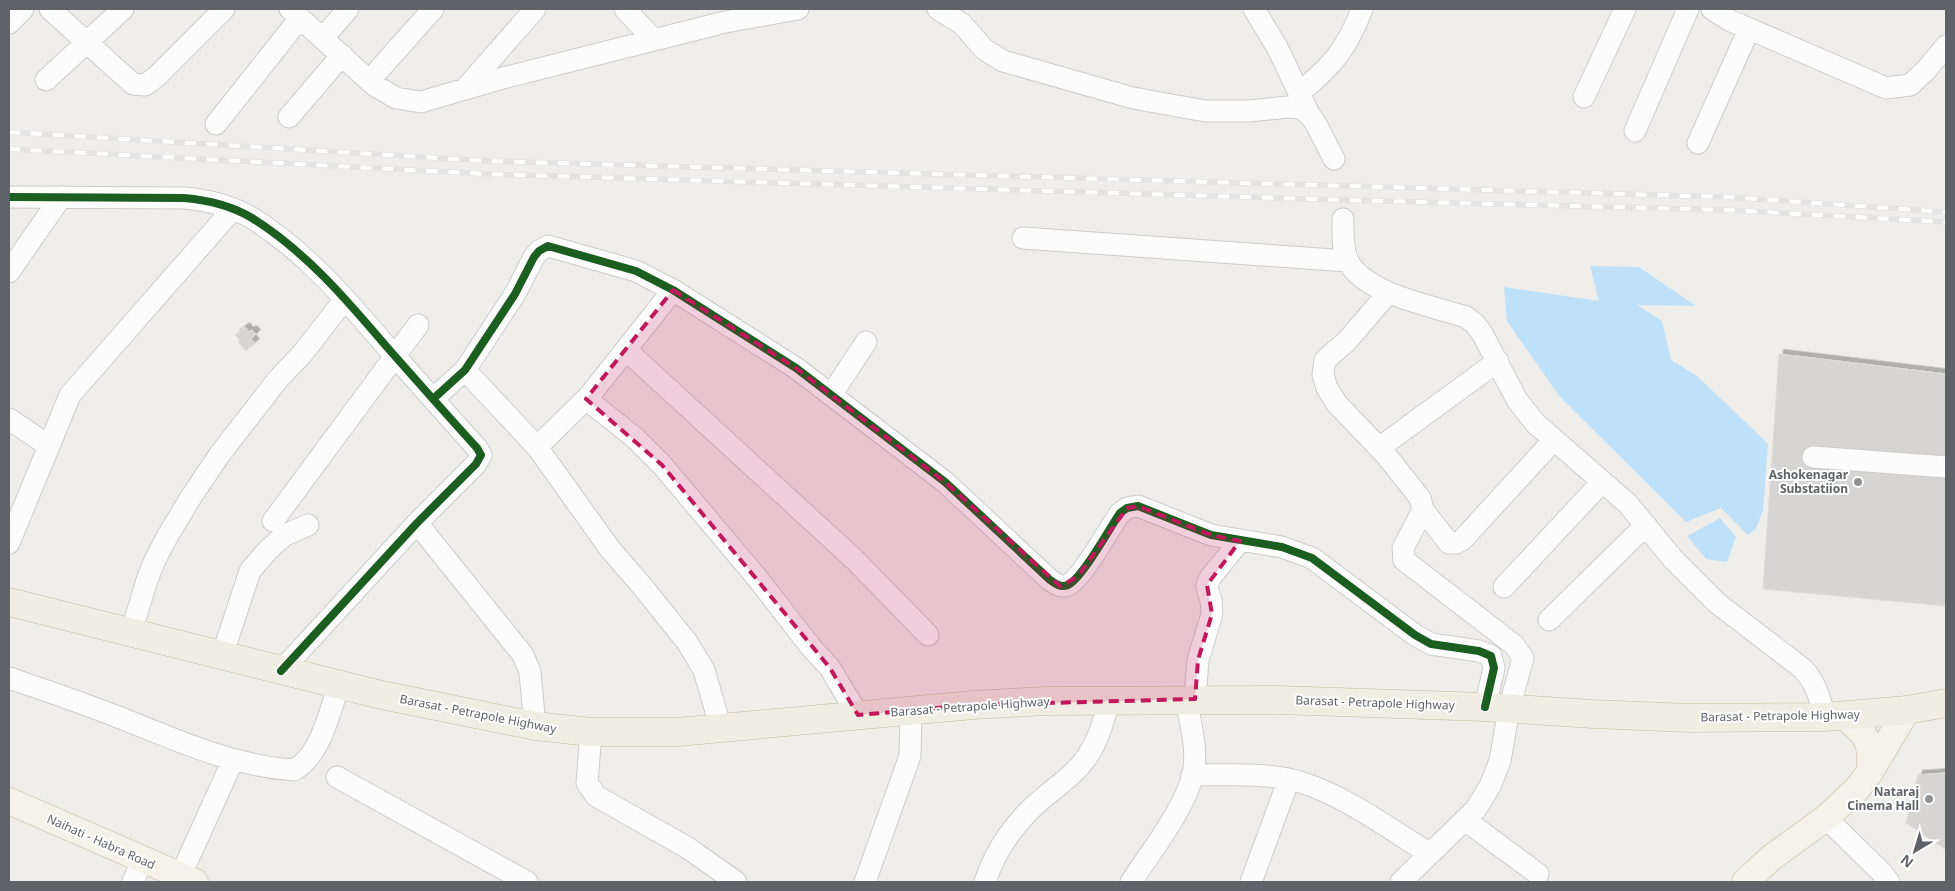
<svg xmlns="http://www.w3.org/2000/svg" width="1955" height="891" font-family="'Noto Sans',sans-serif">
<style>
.water{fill:#bfe0f9}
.building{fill:#d6d5d3;stroke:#deddd9;filter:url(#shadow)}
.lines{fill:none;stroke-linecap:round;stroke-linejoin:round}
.minor-casing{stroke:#cbcccc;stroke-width:23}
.major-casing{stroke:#d7ceb8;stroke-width:28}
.highway-casing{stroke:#c8b996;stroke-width:29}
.minor{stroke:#fdfcfc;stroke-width:21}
.major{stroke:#f4f2e9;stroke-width:26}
.highway{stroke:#f0ede3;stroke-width:28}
.rail-casing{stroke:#e4e4e4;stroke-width:5.5}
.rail{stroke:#fff;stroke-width:4;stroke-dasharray:11;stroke-linecap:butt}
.cycleway-casing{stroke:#fff;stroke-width:11}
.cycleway{stroke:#1b5e20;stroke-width:8}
.marked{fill:#c2185b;fill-opacity:0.2;stroke:#c2185b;stroke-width:4;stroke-dasharray:10 6;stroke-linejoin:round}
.poi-dot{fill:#919496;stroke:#fff;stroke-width:2}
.labels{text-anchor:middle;stroke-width:4;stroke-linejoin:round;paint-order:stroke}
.poi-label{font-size:12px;font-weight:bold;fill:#5f6368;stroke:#fff;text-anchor:end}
.street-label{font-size:12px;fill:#5f6368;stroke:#fff}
</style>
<defs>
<filter id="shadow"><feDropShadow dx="4.5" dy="-4.5" stdDeviation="0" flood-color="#0004"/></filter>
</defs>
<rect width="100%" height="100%" fill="#efeeea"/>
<path class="water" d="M1590,266L1639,267L1696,306L1637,305L1662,321L1671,360L1697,376L1768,444L1763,510L1756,529L1748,535L1721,508L1686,522L1560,397L1507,321L1504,287L1599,301Z
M1720,518L1736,537L1727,562L1706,559L1687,536Z"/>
<path class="building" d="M245,327L249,332L252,330L256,334L251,339L255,343L246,351L238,342L240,340L235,335Z
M1779,354L1946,374V606L1763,589Z
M1946,773V850L1906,823L1918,775Z"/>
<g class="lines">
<g class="minor-casing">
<path id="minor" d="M50,9L133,84L145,85L156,77L224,9
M290,9L374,85L396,98L421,102L503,78L725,22L798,9
M625,9L654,40
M938,9L962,24L984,49L1003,61L1133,98L1205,111H1249L1288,107L1300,108L1309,114L1316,124L1334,159
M1254,9L1277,47L1309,114
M1712,9L1729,20L1886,88L1910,85L1926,70L1946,46
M9,23L23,9
M323,38L348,9
M46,80L123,9
M369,81L433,9
M465,89L535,9
M1299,93C1332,66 1347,49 1362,9
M1584,97L1625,9
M289,117L342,55
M216,124L300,18
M1635,131L1688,9
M1698,143L1749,29
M9,197L184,198C207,200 232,206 252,218C305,251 346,299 386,346C416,380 446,414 477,448L481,455L476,464L417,523L281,671
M1343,219C1343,232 1342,249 1348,261C1364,294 1433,306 1466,317L1475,324L1483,335L1517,400L1535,423L1628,504L1673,559L1717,603L1803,669C1816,683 1820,699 1825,717
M1023,238L1348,261
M9,272L61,197
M1388,293L1347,341L1325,360L1323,375L1327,388L1337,404L1385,454L1420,498L1423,510L1403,548L1404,560L1514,645L1523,658L1509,709L1500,761L1490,786L1476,809L1401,882
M626,350L855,560L928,635
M465,370L537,447L610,549L642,586L687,642L704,670L721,729
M831,395L866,342
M433,399L465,370L515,294L534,257L539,251L548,246L636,271L673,290L796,368L945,482L1050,580C1056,584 1061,588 1068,585C1083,577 1109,529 1120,513L1127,508L1138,506L1211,535L1282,547L1312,558L1415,635L1431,644L1479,651L1491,656L1494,668L1485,707
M586,399L634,437L662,465L758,579L810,646L830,668L858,715
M9,419L49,446
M537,447L590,395L673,290
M1379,448L1498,361
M1813,457L1946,467
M1423,510L1449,543H1456L1462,540L1554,440
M273,521L418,325
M417,523L523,655L530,672L535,726
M9,543L70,395L233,209
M1504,587L1602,482
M1549,620L1646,525
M131,633L147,580L155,560L167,537L191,497L220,454L279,378L302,354L345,299
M222,656L250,571L268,550L285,535L308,525
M9,678C47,691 86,704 123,719C179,741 233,766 294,770C321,755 329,713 339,685
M1195,699L1198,660L1212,614L1211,600L1208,591L1207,585L1210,578L1240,541
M591,732L587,783L596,796L688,848L736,882
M1192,775C1224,775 1257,773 1288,779C1336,789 1388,828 1430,854
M337,777L527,882
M1826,818L1882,873L1889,882
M1465,820L1538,874
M180,877L233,760
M133,882L142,860
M865,882L910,756L911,710
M985,882C993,857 1007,834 1026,814C1045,793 1071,780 1087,757C1099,739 1104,720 1109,700
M1131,882C1150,853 1190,802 1194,768C1197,746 1190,721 1186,699
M1251,882L1289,779"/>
</g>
<g class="major-casing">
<path id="major" d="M1844,716C1868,736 1872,741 1870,772
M9,801L195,882
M1745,882L1772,857L1826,818L1857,789L1870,772L1907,710"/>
</g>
<g class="highway-casing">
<path id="highway" d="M9,602L377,694L535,726L591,732H678L973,705L1045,701L1278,700L1485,707L1593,714L1689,718L1825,717L1907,710L1946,703"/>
</g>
<use href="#minor" class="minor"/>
<use href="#major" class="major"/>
<use href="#highway" class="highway"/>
<g class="rail-casing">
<path id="rail" d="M9,132L488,161L1726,197L1946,212
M9,149L488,174L1343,200L1726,210L1946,222"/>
</g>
<use href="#rail" class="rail"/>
<g class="cycleway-casing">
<path id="cycleway" d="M9,197L184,198C207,200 232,206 252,218C305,251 346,299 386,346C416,380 446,414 477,448L481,455L476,464L417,523L281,671
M433,399L465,370L515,294L534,257L539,251L548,246L636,271L673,290L796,368L945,482L1050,580C1056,584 1061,588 1068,585C1083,577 1109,529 1120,513L1127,508L1138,506L1211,535L1282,547L1312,558L1415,635L1431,644L1479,651L1491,656L1494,668L1485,707"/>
</g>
<use href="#cycleway" class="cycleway"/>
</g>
<path class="marked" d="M673,290L796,368L945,482L1060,586L1077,577L1127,508L1138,506L1211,535L1240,541L1207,585L1212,614L1198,660L1195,699L973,705L858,715L830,668L662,465L586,399Z"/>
<g class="poi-dot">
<circle cx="1858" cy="482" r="5"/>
<circle cx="1929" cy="799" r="5"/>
</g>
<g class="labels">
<g class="poi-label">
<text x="1848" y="479">Ashokenagar<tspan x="1848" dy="14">Substatiion</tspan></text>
<text x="1919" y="796">Nataraj<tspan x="1919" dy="14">Cinema Hall</tspan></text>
</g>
<g class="street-label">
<text transform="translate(1375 703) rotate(2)" y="4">Barasat - Petrapole Highway</text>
<text transform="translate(970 707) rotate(-4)" y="4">Barasat - Petrapole Highway</text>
<text transform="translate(478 714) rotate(11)" y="4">Barasat - Petrapole Highway</text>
<text transform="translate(1780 716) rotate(-1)" y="4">Barasat - Petrapole Highway</text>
<text transform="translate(101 842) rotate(24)" y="4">Naihati - Habra Road</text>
</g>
</g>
<rect width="1955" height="891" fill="none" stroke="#5f6368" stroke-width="20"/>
<g transform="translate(1915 851) rotate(218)" stroke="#ffffff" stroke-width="4" paint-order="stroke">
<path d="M0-4L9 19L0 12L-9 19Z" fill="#5f6368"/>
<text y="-8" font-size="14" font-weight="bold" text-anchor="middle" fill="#5f6368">N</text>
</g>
</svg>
